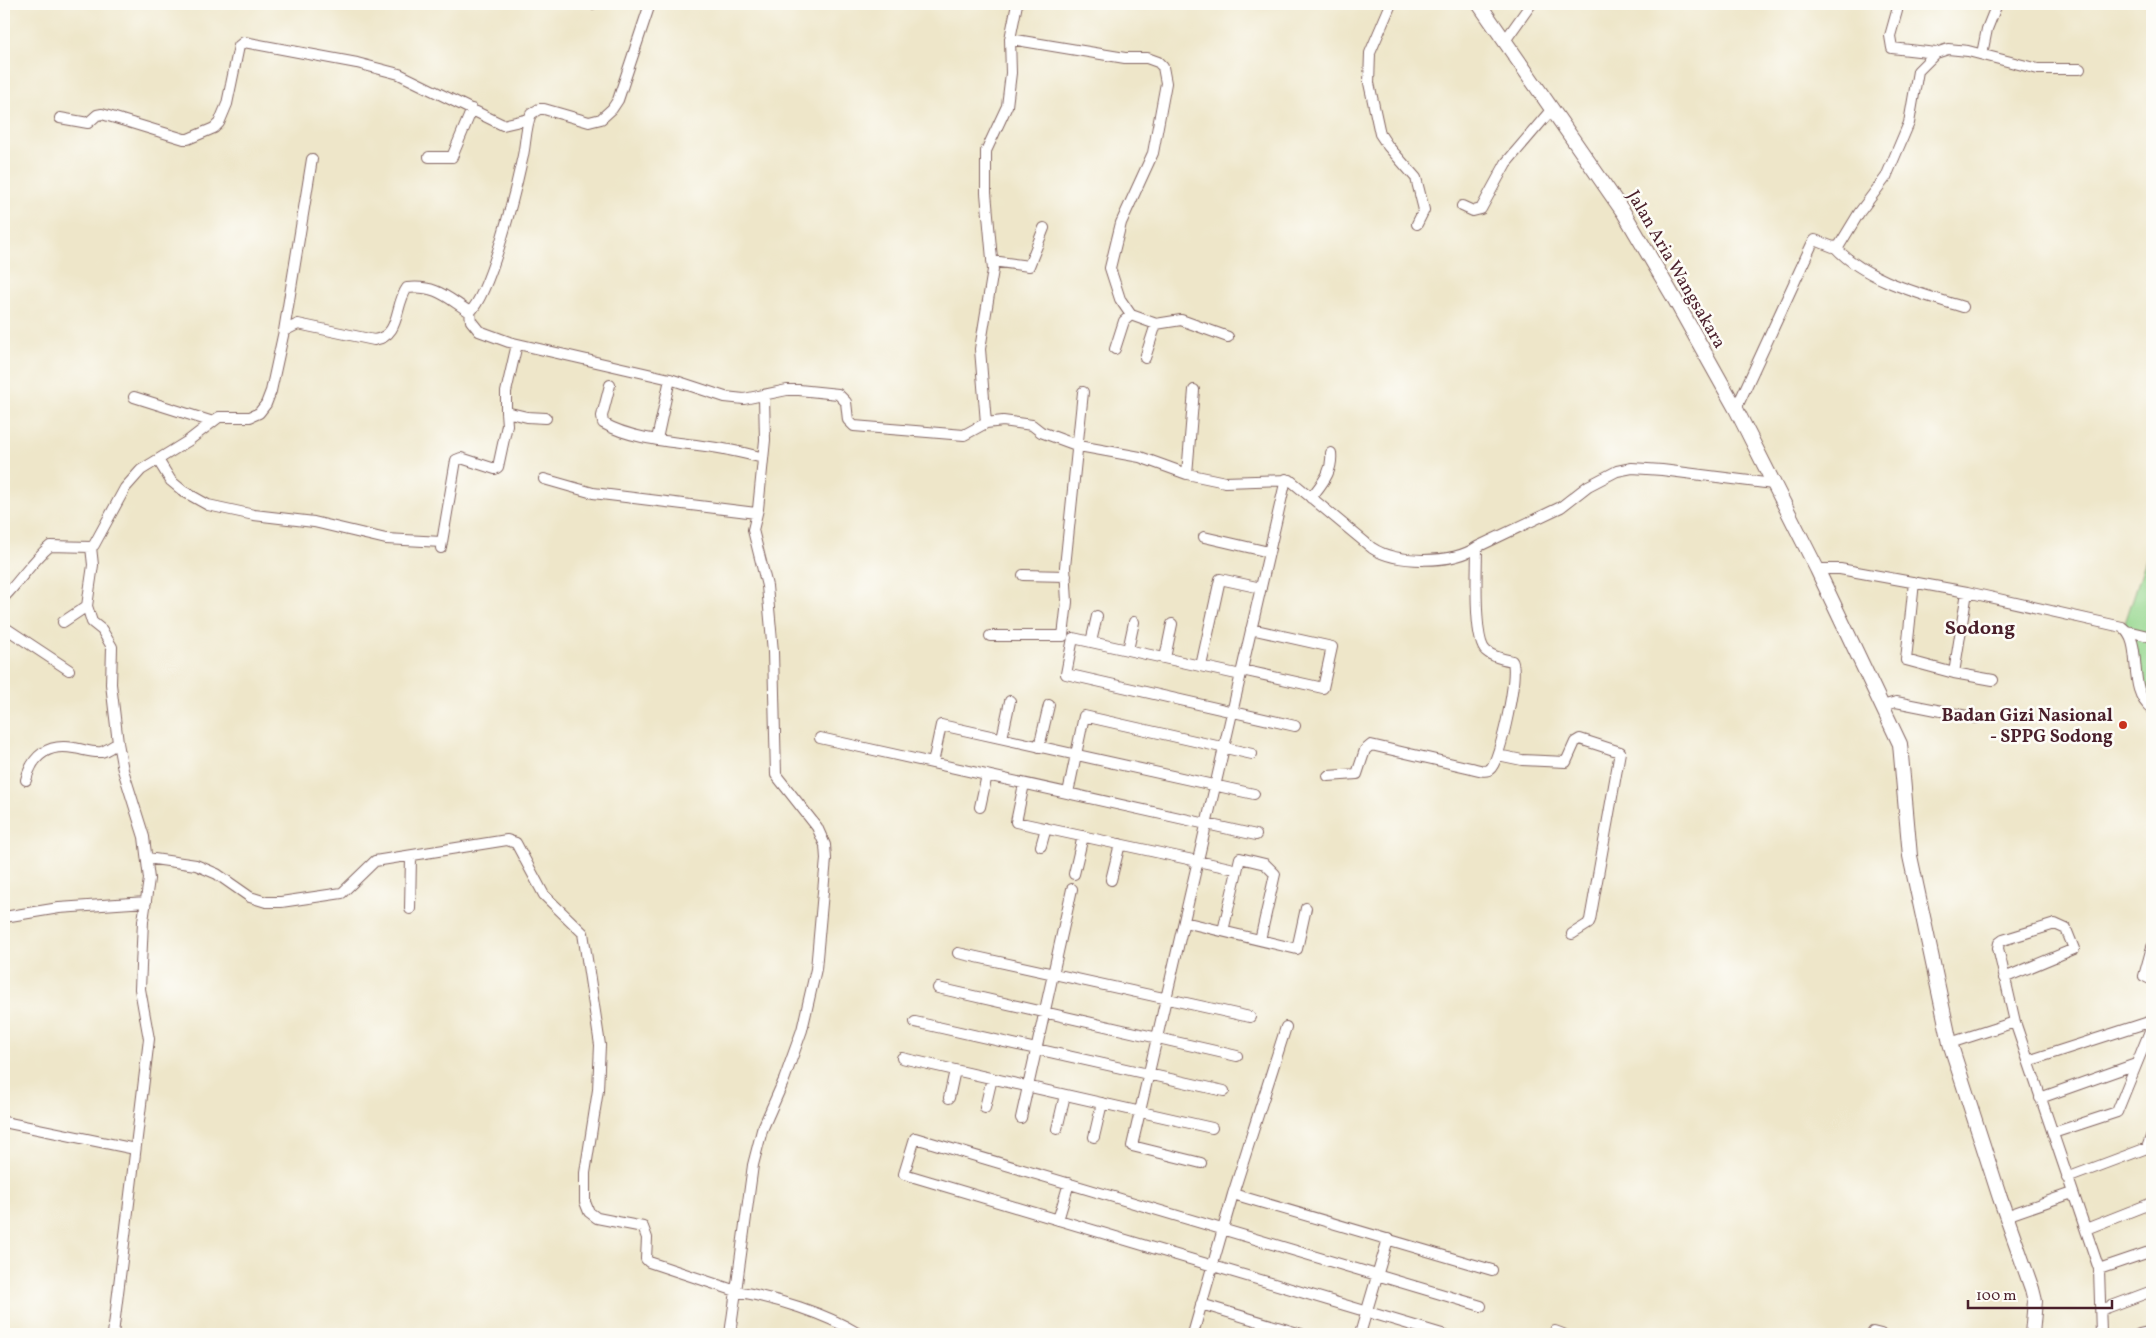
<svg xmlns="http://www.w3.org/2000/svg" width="2156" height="1338" font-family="Vollkorn,serif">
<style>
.green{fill:#95d78e;stroke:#707b5c}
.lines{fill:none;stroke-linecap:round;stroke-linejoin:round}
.street-casing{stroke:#836562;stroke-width:12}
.secondary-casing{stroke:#836562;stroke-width:16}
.street{stroke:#fff;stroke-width:10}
.secondary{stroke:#fff;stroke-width:14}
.poi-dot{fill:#c8321e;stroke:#fdfcf7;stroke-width:2}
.labels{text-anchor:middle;stroke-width:5;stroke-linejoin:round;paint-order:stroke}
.street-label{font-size:18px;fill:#4a1f2b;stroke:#fdfcf7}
.poi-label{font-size:18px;font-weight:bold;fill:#4a1f2b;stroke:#fdfcf7;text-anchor:end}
.quarter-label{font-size:20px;font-weight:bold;fill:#4a1f2b;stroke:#fdfcf7}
</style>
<rect width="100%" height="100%" fill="#fdfcf7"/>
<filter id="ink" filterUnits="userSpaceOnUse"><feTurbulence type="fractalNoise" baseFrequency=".02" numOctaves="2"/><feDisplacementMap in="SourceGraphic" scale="10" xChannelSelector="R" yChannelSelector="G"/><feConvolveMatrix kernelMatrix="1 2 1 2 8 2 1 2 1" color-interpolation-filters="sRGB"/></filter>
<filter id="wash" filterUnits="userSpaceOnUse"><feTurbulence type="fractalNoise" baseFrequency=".0096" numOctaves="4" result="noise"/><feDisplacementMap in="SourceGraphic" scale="20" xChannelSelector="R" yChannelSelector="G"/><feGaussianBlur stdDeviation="1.12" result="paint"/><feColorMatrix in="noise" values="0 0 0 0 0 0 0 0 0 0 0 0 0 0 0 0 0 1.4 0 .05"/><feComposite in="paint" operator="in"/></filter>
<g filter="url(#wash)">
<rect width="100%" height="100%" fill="#eee6c9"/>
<path class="green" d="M2152,541V705L2143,701L2137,648L2122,632Z"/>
</g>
<g filter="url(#ink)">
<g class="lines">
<g class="street-casing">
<path id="street" d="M591,4H592
M1391,4L1370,53L1369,83L1380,134L1388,146L1416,178L1424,210L1417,224
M1897,11L1890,36L1892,48L1936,53
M1010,39L1125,58H1147L1158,62L1163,67L1166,83L1153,153L1121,223L1110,268L1120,299L1131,315L1156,324L1181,320L1228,337
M1504,42L1531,4
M1982,54L1987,29L1997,4
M60,118L88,123L97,115L102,114L184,139H188L214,128L219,123L227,104L239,46L244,42L357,63L399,74L503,125L529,119
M429,157H452L472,109
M1462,206L1473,211L1481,209L1506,163L1552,109
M1836,248C1867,281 1922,294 1963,307
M992,261L1029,266L1044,228
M470,312L471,321L479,331L509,342L670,379L725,397L744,399L787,390H799L838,394L846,402L848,420L854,426L964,435L986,423L1003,421L1032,425L1041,432L1079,446L1140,457L1187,474L1225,482L1290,480L1372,548C1396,564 1453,564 1477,547
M284,331L312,159
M1115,349L1124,321L1131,315
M1145,358L1156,324
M610,385L602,416L603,423C637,443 691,442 729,450C740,452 752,455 763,458
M134,397L210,421
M764,397L765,440L758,509L753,530L767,586L773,652L776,775L817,827L825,845L826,859L816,969L802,1030L784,1080L762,1130L753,1165L736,1291C775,1298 825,1313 859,1334
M1736,409L1812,244L1815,240L1833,247L1839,246L1859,213L1886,177L1909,123L1918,71L1936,53L1948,49L1968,51L2038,69H2080
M506,412V392L517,344
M986,423L980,349L993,270L986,193V151L1007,106L1011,73L1010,39L1017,4
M657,439L670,379
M158,460L171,481L183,491L208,505L254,515L314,522L386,539L442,542
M1187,474L1194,390
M544,479L593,493L756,513
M1311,498C1322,483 1333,472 1331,453
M1204,537L1269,552
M441,548L456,460L461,458L495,469L498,467L507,425L506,412L527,417L546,418
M1817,569H1840L1967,592L2122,627C2145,643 2125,689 2152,709
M1023,575L1066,576
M1914,582L1906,660L1954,673L1993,680
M4,597C20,581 32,561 50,546L91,547L94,545L125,488L141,470L188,441L219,417H250L259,413L266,404L271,391L284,331L298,324L374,340C401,336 394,306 407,288C437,285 446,297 470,312C491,291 515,192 522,160C526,145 525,128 531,114L539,109H544L589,122L601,119L612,109L618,100L650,4
M87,606L92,622L102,630L112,647L111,684L118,743L123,770L144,837L149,879L143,921L140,989L149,1039L113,1334
M63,622L87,606L93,565L91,547
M4,627L69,670
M2127,631L2152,637
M990,636H1063L1067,602L1065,567L1083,392
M1091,642L1097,616
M1128,650L1134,622
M1165,658L1172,624
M1201,666L1220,579L1261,588
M1242,670L1323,688L1332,647L1251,629
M1954,673L1967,592
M1241,675L1073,638L1066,674L1295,726
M1882,706L1896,702L1977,718
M820,738L1256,835
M1002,738L1010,701
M1039,747L1049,705
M1498,755L1522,760L1566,762L1575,742L1580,739L1620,752L1590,920L1588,924L1572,934
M933,763L941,725L1254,794
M1328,776L1357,774L1365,750L1371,745L1471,768C1476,769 1486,773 1490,769C1500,762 1520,669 1512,661C1503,659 1493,657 1486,651C1473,640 1477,567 1477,547L1561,507L1588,486L1617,471L1632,468L1662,470L1773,484
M26,780C32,756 48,743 74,748C82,749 92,753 101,752C107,751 112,746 118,743
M1024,784L1016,822L1230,868
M1068,793L1084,716L1252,754
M980,807L987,775
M1041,846L1046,828
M147,858L196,865L217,874L250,897L266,902H281L342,893L375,861L507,840L516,843L544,895L583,933L600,1045L598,1090L585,1173V1202L589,1212L597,1218L643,1227L647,1238L646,1259L649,1262L736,1291L730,1334
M1074,874L1083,836
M1111,880L1120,844
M410,909L411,857
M4,917L59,908L146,902
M1184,922L1297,949L1306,908
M1223,931L1240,858L1265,864L1275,874L1260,940
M2152,947L2144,976L2152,980
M958,953L1250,1017
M2004,978L2074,949L2066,929L2055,924L2003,940L1999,943L1998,948L2015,1022L2099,1269L2101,1334
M938,988L1237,1056
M915,1022L1224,1091
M1950,1043L2015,1022
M902,1058L1212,1128
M2028,1061L2152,1021
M949,1098L955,1070
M2040,1098L2136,1064
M985,1108L992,1078
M1021,1118L1072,889
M4,1122L135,1149
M1057,1129L1065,1095
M2053,1133L2117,1112L2152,1026
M1094,1137L1102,1103
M2147,1148L2152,1134
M1201,1163L1132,1146L1286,479
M2067,1178L2147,1148L2152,1150
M1233,1194L1492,1270
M2006,1216L2072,1193
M1058,1220L1069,1183
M2086,1229L2152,1203
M2099,1269L2152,1251
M1201,1304L1301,1334
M2101,1310L2152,1291
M1193,1334L1233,1194L1286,1027
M1360,1334L1388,1239
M1442,1334L904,1174L915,1138L1481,1306
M1553,1334L1555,1331L1563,1334
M1872,1334L1873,1332L1881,1334
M2139,1334L2152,1331"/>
</g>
<g class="secondary-casing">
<path id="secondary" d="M1479,4L1624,213L1674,298L1736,409L1817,569L1900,744L1910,856L1950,1043L2000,1198L2032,1289L2035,1301L2032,1334"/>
</g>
<use href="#street" class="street"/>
<use href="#secondary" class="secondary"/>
</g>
</g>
<circle class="poi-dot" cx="2123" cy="725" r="5"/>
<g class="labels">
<g class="street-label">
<text transform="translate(1677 269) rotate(60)" y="6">Jalan Aria Wangsakara</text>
</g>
<g class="poi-label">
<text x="2113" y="721">Badan Gizi Nasional<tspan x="2113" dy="21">- SPPG Sodong</tspan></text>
</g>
<g class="quarter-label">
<text x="1980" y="634">Sodong</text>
</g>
</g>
<rect width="2156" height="1338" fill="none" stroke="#fdfcf7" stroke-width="20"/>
<path d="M1968 1300v8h144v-8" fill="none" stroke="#4a1f2b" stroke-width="2.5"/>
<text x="1976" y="1300" font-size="15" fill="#4a1f2b" stroke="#fdfcf7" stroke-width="4" paint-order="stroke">100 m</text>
</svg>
